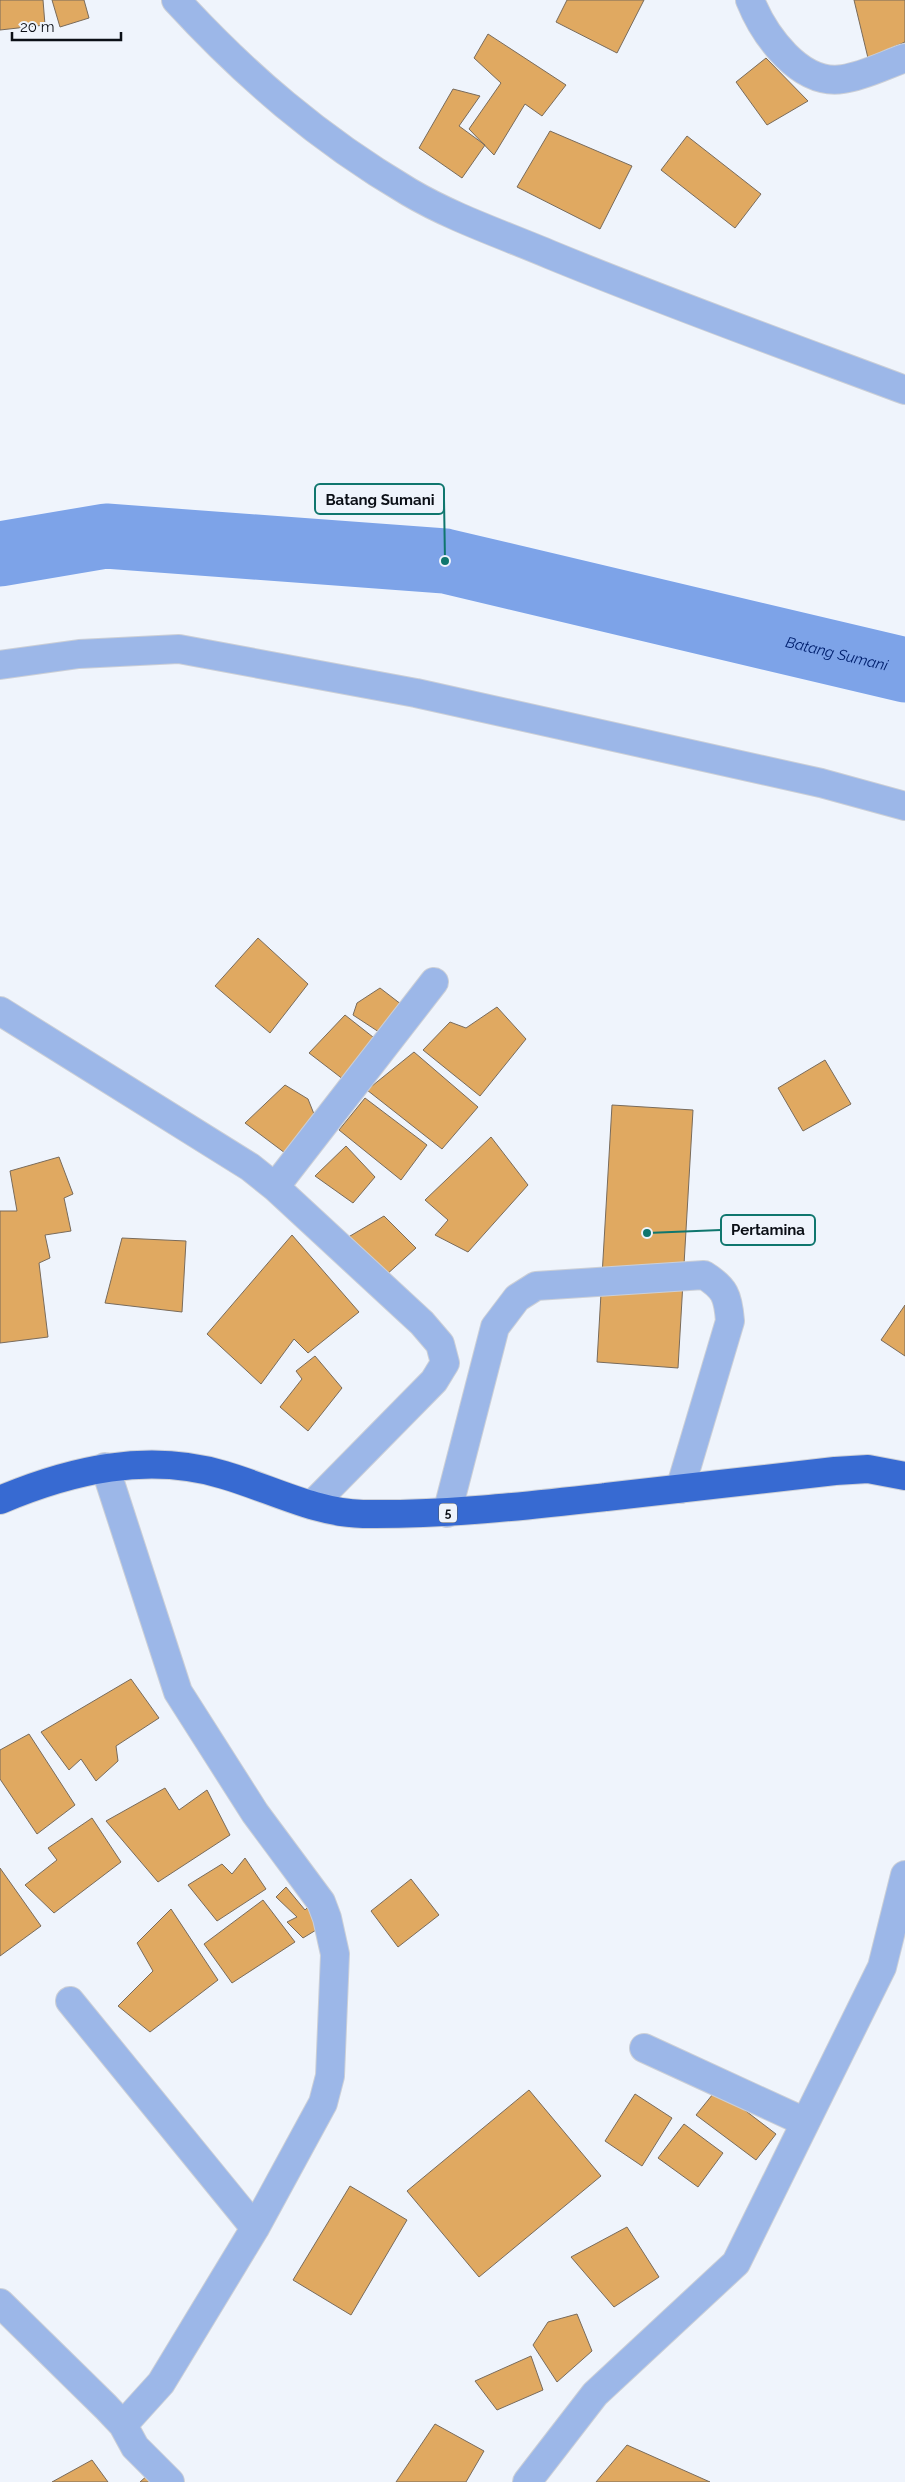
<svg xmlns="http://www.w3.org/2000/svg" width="905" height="2482" font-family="Raleway,sans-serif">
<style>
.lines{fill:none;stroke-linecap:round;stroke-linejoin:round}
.river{stroke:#7da3e8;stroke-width:65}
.building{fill:#e0a961;stroke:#796b5b}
.minor-casing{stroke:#cbcfd7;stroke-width:30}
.highway-casing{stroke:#cbcfd7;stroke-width:30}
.minor{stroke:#9cb7e8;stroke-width:28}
.highway{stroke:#376ad2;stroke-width:28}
.labels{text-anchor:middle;stroke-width:4;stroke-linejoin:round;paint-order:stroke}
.shield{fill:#eff4fc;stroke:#4f545b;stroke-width:1}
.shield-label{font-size:12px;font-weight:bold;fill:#0b0f16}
.water-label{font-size:15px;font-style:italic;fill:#00206e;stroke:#eff4fc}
.leader{fill:none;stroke:#0f766e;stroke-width:2}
.callout-dot{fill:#0f766e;stroke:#eff4fc;stroke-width:2}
.callout{fill:#eff4fc;stroke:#0f766e;stroke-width:2}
.callout-label{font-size:15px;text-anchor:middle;font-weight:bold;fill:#0b0f16}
</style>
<rect width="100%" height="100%" fill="#eff4fc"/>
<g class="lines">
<path class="river" id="s1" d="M0,554L106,536L445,561L905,670"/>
</g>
<path class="building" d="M0,0H43L45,25L0,30Z
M52,0H84L89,18L60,27Z
M567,0H644L617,53L556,22Z
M854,0H905V42L868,58Z
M488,34L566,85L542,116L525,104L494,155L469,129L501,83L474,58Z
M766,58L808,101L767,125L736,82Z
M453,89L480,96L459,126L485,145L462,178L419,148Z
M550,131L632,166L600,229L517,187Z
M687,136L761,194L735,228L661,170Z
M258,938L308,984L270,1033L215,986Z
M380,988L406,1008L382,1034L353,1015L357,1003Z
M497,1007L526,1039L480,1096L423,1050L450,1022L466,1028Z
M345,1015L378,1041L348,1083L309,1053Z
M414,1052L478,1107L442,1149L367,1090Z
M825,1060L851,1104L803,1131L778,1088Z
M285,1085L308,1099L316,1119L289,1156L245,1123Z
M365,1098L427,1145L401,1180L339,1130Z
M612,1105L693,1110L678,1368L597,1362Z
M491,1137L528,1185L468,1252L435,1235L448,1220L425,1200Z
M346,1146L375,1177L353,1203L315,1176Z
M59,1157L73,1194L64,1198L71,1231L45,1235L50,1258L39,1263L48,1337L0,1343V1211H17L10,1171Z
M384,1216L416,1248L385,1276L345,1239Z
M292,1235L359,1312L308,1353L294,1339L261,1384L207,1334Z
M122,1238L186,1241L182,1312L105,1303Z
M905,1305V1356L881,1340Z
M315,1356L342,1388L308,1431L280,1407L302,1379L296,1371Z
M131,1679L159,1718L116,1746L118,1761L96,1781L81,1759L69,1770L41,1732Z
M29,1734L75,1805L37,1834L0,1779V1750Z
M165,1788L179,1810L207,1790L230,1835L158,1882L106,1821Z
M92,1818L121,1862L54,1913L25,1885L57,1860L48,1848Z
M245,1858L266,1889L217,1921L188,1885L222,1864L232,1874Z
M0,1868L41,1926L0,1956Z
M411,1879L439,1915L398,1947L371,1911Z
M286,1887L305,1910L313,1902L321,1927L303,1938L287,1922L297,1917L276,1897Z
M263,1900L295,1942L232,1983L204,1944Z
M171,1909L218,1980L150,2032L118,2006L153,1971L137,1943Z
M717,2089L776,2134L756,2160L696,2115Z
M529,2090L601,2176L479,2277L407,2191Z
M635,2094L672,2118L642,2166L605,2141Z
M684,2124L723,2153L698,2187L658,2158Z
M350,2186L407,2220L351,2315L293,2280Z
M627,2227L659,2277L614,2307L571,2257Z
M577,2314L592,2351L557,2382L533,2345L548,2322Z
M531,2356L543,2390L497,2410L475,2381Z
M435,2424L484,2451L466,2482H396Z
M627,2445L710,2482H596Z
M92,2460L108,2482H52Z
M149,2474L154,2482H140Z"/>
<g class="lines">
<g class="minor-casing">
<path id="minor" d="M176,0C246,76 319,139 409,192C453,218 504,235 551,255C668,303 787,346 905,390
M750,0C764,35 800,86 843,79C864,76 885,65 905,58
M0,665L79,654L179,649L416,693L821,783L905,806
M0,1011L250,1167L275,1187L422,1323L440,1344L445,1363L434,1381L312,1505
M275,1187L434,982
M105,1467L178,1692L255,1813L321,1902L327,1918L335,1954L330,2076L323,2103L255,2228L161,2383L123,2425
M447,1513L495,1327L517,1298L536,1286L704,1275C725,1288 728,1296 730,1321L680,1489
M70,2001L255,2228
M644,2048L805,2122
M0,2303L106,2407L123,2425L135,2447L170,2482
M527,2482L595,2394L736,2263L882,1967L905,1875"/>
</g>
<g class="highway-casing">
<path id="highway" d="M0,1500C71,1470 148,1452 224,1475C269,1488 315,1513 363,1514C445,1515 525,1506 606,1497C682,1488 759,1480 835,1471L868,1469L905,1476"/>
</g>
<use href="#minor" class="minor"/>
<use href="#highway" class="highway"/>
</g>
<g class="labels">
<rect class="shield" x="439" y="1503.5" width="18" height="19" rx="4"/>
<g class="shield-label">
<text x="448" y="1517">5</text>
</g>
<g class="water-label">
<text dy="5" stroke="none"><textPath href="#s1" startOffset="850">Batang Sumani</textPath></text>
</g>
</g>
<path class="leader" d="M445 561L444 499M647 1233L721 1230"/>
<g class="callout-dot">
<circle cx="445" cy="561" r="5"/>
<circle cx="647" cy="1233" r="5"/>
</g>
<g class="callout">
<rect x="315" y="484" width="129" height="30" rx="5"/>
<rect x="721" y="1215" width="94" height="30" rx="5"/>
</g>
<g class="callout-label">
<text x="380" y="505">Batang Sumani</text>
<text x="768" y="1235">Pertamina</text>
</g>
<path d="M12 32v8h109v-8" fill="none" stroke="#0b0f16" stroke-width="2.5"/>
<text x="20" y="32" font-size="15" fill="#0b0f16" stroke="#eff4fc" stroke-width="4" paint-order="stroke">20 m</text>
</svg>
